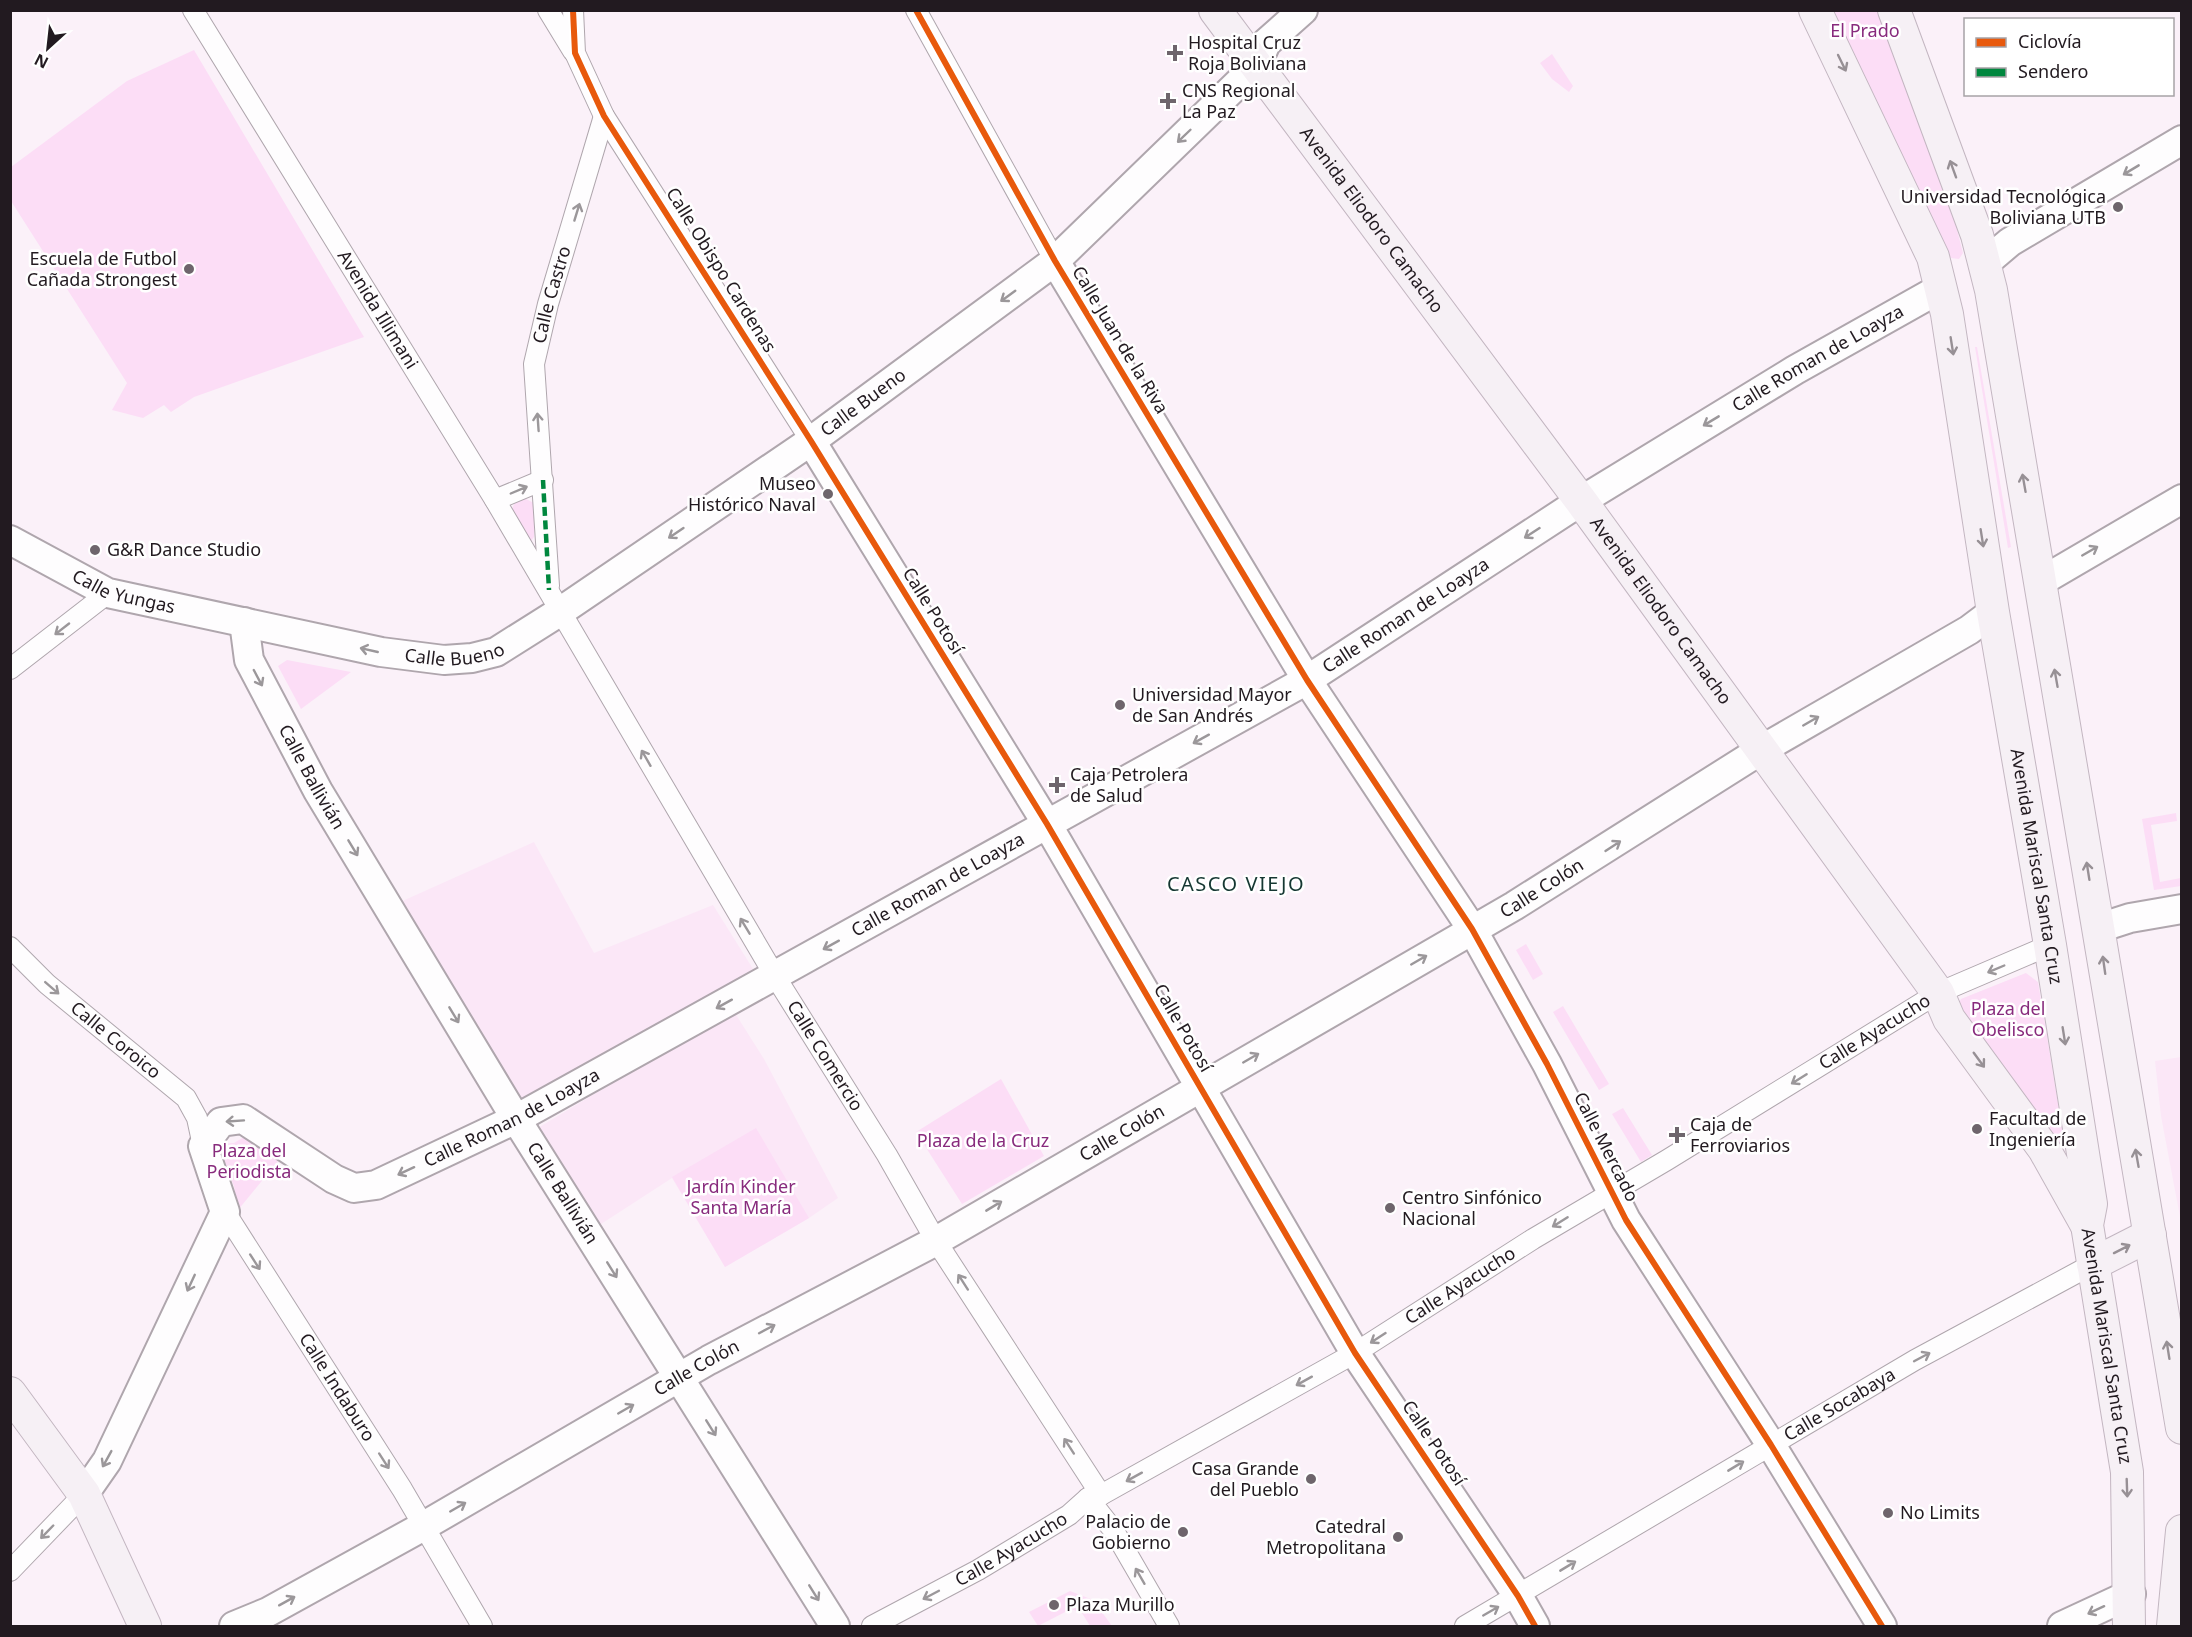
<svg xmlns="http://www.w3.org/2000/svg" width="2192" height="1637" font-family="'Noto Sans',sans-serif">
<style>
.built{fill:#fbe7f7}
.green{fill:#fcddf6}
.lines{fill:none;stroke-linecap:round;stroke-linejoin:round}
.street-casing{stroke:#afa6ad;stroke-width:22}
.secondary-casing{stroke:#afa6ad;stroke-width:32}
.primary-casing{stroke:#c3b6c1;stroke-width:34}
.street{stroke:#fefdfe;stroke-width:20}
.secondary{stroke:#fefdfe;stroke-width:28}
.primary{stroke:#f6f0f5;stroke-width:32}
.quiet{stroke:#00873e;stroke-width:4.5;stroke-dasharray:9 4.5;stroke-linecap:butt}
.cycleway-casing{stroke:#fff;stroke-width:10}
.cycleway{stroke:#e8590c;stroke-width:6}
.oneway{stroke:#979095}
.oneway2{stroke:#9b979a}
.poi-dot{fill:#6e656c;stroke:#fff;stroke-width:2}
.labels{text-anchor:middle;stroke-width:5;stroke-linejoin:round;paint-order:stroke}
.park-label{font-size:18px;fill:#882b7d;stroke:#fff}
.poi-label{font-size:18px;fill:#221a20;stroke:#fff;text-anchor:start}
.street-label{font-size:18px;fill:#221a20;stroke:#fff}
.neighbourhood-label{font-size:20px;letter-spacing:1.5px;fill:#153732;stroke:#fff}
</style>
<rect width="100%" height="100%" fill="#fbf1f9"/>
<path class="built" d="M534,842L594,953L713,905L753,969L522,1106L398,903Z
M733,1010L764,1059L838,1198L809,1218L725,1267L672,1178L598,1226L538,1128Z
M2181,1057H2182L2181,1222L2161,1116L2155,1061Z"/>
<path class="green" d="M1831,11H1879L1948,195L1963,253L1959,259L1951,258C1906,178 1873,92 1831,11Z
M194,50L364,337L194,397L171,412L164,405L143,418L112,410L127,383L11,201V167L127,81Z
M1552,54L1573,86L1569,92L1552,79L1540,63Z
M1975,347H1977L2011,547L2008,548Z
M524,498L534,503V537L531,541L511,511L515,502Z
M287,660L351,672L301,709L278,666Z
M2176,813L2177,821L2151,825L2160,882L2181,878V886L2154,890L2142,819Z
M1526,944L1543,974L1533,980L1516,950Z
M2026,973L2038,982L2064,1140L2063,1144L2059,1146L1958,1005L1961,999Z
M1563,1006L1609,1084L1599,1090L1553,1012Z
M1001,1079L1044,1156L962,1204L916,1132Z
M1623,1108L1652,1155L1641,1162L1612,1114Z
M756,1128L809,1218L725,1267L672,1177Z
M249,1134L283,1155L238,1210L234,1186L216,1144L234,1143Z
M1070,1591L1093,1600L1112,1626H1090L1082,1613L1071,1609L1038,1626L1029,1612Z"/>
<g class="lines">
<g class="street-casing">
<g id="street">
<path id="s1" d="M193,10L495,500L775,976L887,1155L936,1241L1101,1495"/>
<path d="M548,10L573,51"/>
<path d="M573,10L575,53L604,116L811,441"/>
<path d="M916,10L1055,261"/>
<path d="M495,500L543,480"/>
<path id="s2" d="M549,586L534,364L548,304L604,116"/>
<path d="M10,669L108,593"/>
<path id="s3" d="M10,947L47,984L186,1098L197,1118L203,1146"/>
<path id="s4" d="M225,1212L402,1489L482,1626"/>
<path d="M1088,1498L1114,1531L1169,1626"/>
<path d="M10,1571L84,1494"/>
<path id="s5" d="M872,1626L978,1570L1069,1515L1088,1498L1101,1495L1355,1353L1533,1239L1667,1160L1938,993L2050,945"/>
<path id="s6" d="M1465,1626L1915,1360L2093,1264"/>
</g>
</g>
<g class="secondary-casing">
<g id="secondary">
<path d="M1055,261L1307,680L1472,929L1547,1064L1626,1220L1771,1445L1882,1626"/>
<path d="M1984,264L2010,242L2182,140"/>
<path d="M811,441L1047,824L1355,1353L1518,1596L1535,1626"/>
<path id="s7" d="M10,540L108,593L381,652L444,660L472,658L496,652L561,611L811,441L1055,261L1256,66L1266,43L1303,10"/>
<path d="M2040,582L2182,499"/>
<path id="s8" d="M244,622L249,660L318,791L516,1119L835,1626"/>
<path d="M2099,928L2130,918L2182,909"/>
<path id="s9" d="M84,1494L107,1461L225,1212L203,1146L221,1122L243,1119L334,1179L354,1188L376,1185L516,1119L1307,680L1581,501L1795,370L1941,288"/>
<path id="s10" d="M234,1626L268,1612L422,1527L709,1360L936,1241L1514,906L1761,750L1969,630L1993,612"/>
<path d="M2062,1626L2131,1594"/>
</g>
</g>
<g class="primary-casing">
<g id="primary">
<path id="s11" d="M1215,10L1581,501L1938,993L1949,1019L2044,1149L2086,1224"/>
<path id="s12" d="M1815,10L1933,257L1947,314L1993,612L2050,945L2091,1204L2087,1225L2127,1472L2129,1626"/>
<path d="M1894,10L1977,235L1991,290L2182,1428"/>
<path d="M2093,1264L2150,1235"/>
<path d="M10,1393L84,1494L145,1626"/>
<path d="M2173,1626L2182,1531"/>
</g>
</g>
<use href="#street" class="street"/>
<use href="#secondary" class="secondary"/>
<use href="#primary" class="primary"/>
<path class="quiet" d="M543,480L549,590"/>
<g class="cycleway-casing">
<path id="cycleway" d="M573,10L575,53L604,116L811,441L1047,824L1355,1353L1518,1596L1535,1626
M916,10L1055,261L1307,680L1472,929L1547,1064L1626,1220L1771,1445L1882,1626"/>
</g>
<use href="#cycleway" class="cycleway"/>
</g>
<defs><path id="oneway-shaft" d="M-6 0H5M1.5-3L5.5 0L1.5 3" fill="none" stroke-width="1.6" stroke-linecap="round" stroke-linejoin="round" transform="scale(1.5)"/></defs>
<g class="oneway">
<use href="#oneway-shaft" transform="translate(1842 63) rotate(64)"/>
<use href="#oneway-shaft" transform="translate(1953 169) rotate(-110)"/>
<use href="#oneway-shaft" transform="translate(1952 346) rotate(81)"/>
<use href="#oneway-shaft" transform="translate(2024 483) rotate(-100)"/>
<use href="#oneway-shaft" transform="translate(1982 538) rotate(81)"/>
<use href="#oneway-shaft" transform="translate(2056 678) rotate(-100)"/>
<use href="#oneway-shaft" transform="translate(2088 871) rotate(-99)"/>
<use href="#oneway-shaft" transform="translate(2104 965) rotate(-98)"/>
<use href="#oneway-shaft" transform="translate(2064 1036) rotate(81)"/>
<use href="#oneway-shaft" transform="translate(1979 1060) rotate(54)"/>
<use href="#oneway-shaft" transform="translate(2137 1158) rotate(-100)"/>
<use href="#oneway-shaft" transform="translate(2122 1249) rotate(-27)"/>
<use href="#oneway-shaft" transform="translate(2168 1350) rotate(-99)"/>
<use href="#oneway-shaft" transform="translate(2127 1488) rotate(88)"/>
</g>
<g class="oneway2">
<use href="#oneway-shaft" transform="translate(1184 136) rotate(136)"/>
<use href="#oneway-shaft" transform="translate(2131 170) rotate(149)"/>
<use href="#oneway-shaft" transform="translate(577 212) rotate(-73)"/>
<use href="#oneway-shaft" transform="translate(1008 296) rotate(144)"/>
<use href="#oneway-shaft" transform="translate(1711 421) rotate(149)"/>
<use href="#oneway-shaft" transform="translate(538 422) rotate(-94)"/>
<use href="#oneway-shaft" transform="translate(519 490) rotate(-23)"/>
<use href="#oneway-shaft" transform="translate(676 533) rotate(146)"/>
<use href="#oneway-shaft" transform="translate(1532 533) rotate(147)"/>
<use href="#oneway-shaft" transform="translate(2090 551) rotate(-30)"/>
<use href="#oneway-shaft" transform="translate(62 629) rotate(142)"/>
<use href="#oneway-shaft" transform="translate(369 650) rotate(-167)"/>
<use href="#oneway-shaft" transform="translate(258 678) rotate(62)"/>
<use href="#oneway-shaft" transform="translate(1811 721) rotate(-30)"/>
<use href="#oneway-shaft" transform="translate(1201 739) rotate(151)"/>
<use href="#oneway-shaft" transform="translate(646 758) rotate(-120)"/>
<use href="#oneway-shaft" transform="translate(1613 846) rotate(-33)"/>
<use href="#oneway-shaft" transform="translate(353 848) rotate(59)"/>
<use href="#oneway-shaft" transform="translate(745 926) rotate(-121)"/>
<use href="#oneway-shaft" transform="translate(831 945) rotate(151)"/>
<use href="#oneway-shaft" transform="translate(1419 960) rotate(-30)"/>
<use href="#oneway-shaft" transform="translate(1996 969) rotate(157)"/>
<use href="#oneway-shaft" transform="translate(52 988) rotate(41)"/>
<use href="#oneway-shaft" transform="translate(724 1004) rotate(151)"/>
<use href="#oneway-shaft" transform="translate(454 1015) rotate(59)"/>
<use href="#oneway-shaft" transform="translate(1251 1058) rotate(-30)"/>
<use href="#oneway-shaft" transform="translate(1799 1079) rotate(148)"/>
<use href="#oneway-shaft" transform="translate(235 1121) rotate(176)"/>
<use href="#oneway-shaft" transform="translate(406 1171) rotate(155)"/>
<use href="#oneway-shaft" transform="translate(994 1206) rotate(-31)"/>
<use href="#oneway-shaft" transform="translate(1560 1222) rotate(148)"/>
<use href="#oneway-shaft" transform="translate(255 1262) rotate(57)"/>
<use href="#oneway-shaft" transform="translate(612 1270) rotate(58)"/>
<use href="#oneway-shaft" transform="translate(963 1282) rotate(-123)"/>
<use href="#oneway-shaft" transform="translate(191 1283) rotate(115)"/>
<use href="#oneway-shaft" transform="translate(767 1329) rotate(-28)"/>
<use href="#oneway-shaft" transform="translate(1378 1338) rotate(147)"/>
<use href="#oneway-shaft" transform="translate(1922 1357) rotate(-28)"/>
<use href="#oneway-shaft" transform="translate(1304 1381) rotate(151)"/>
<use href="#oneway-shaft" transform="translate(626 1409) rotate(-30)"/>
<use href="#oneway-shaft" transform="translate(711 1428) rotate(58)"/>
<use href="#oneway-shaft" transform="translate(1069 1446) rotate(-123)"/>
<use href="#oneway-shaft" transform="translate(107 1459) rotate(119)"/>
<use href="#oneway-shaft" transform="translate(384 1461) rotate(57)"/>
<use href="#oneway-shaft" transform="translate(1736 1466) rotate(-31)"/>
<use href="#oneway-shaft" transform="translate(1134 1477) rotate(151)"/>
<use href="#oneway-shaft" transform="translate(458 1507) rotate(-30)"/>
<use href="#oneway-shaft" transform="translate(47 1532) rotate(134)"/>
<use href="#oneway-shaft" transform="translate(1568 1566) rotate(-31)"/>
<use href="#oneway-shaft" transform="translate(1140 1576) rotate(-120)"/>
<use href="#oneway-shaft" transform="translate(814 1593) rotate(58)"/>
<use href="#oneway-shaft" transform="translate(931 1595) rotate(152)"/>
<use href="#oneway-shaft" transform="translate(287 1601) rotate(-29)"/>
<use href="#oneway-shaft" transform="translate(2096 1610) rotate(155)"/>
<use href="#oneway-shaft" transform="translate(1491 1611) rotate(-30)"/>
</g>
<g class="poi-dot">
<path d="M1172 44h6v6h6v6h-6v6h-6v-6h-6v-6h6z"/>
<path d="M1165 92h6v6h6v6h-6v6h-6v-6h-6v-6h6z"/>
<circle cx="2118" cy="207" r="6"/>
<circle cx="189" cy="269" r="6"/>
<circle cx="828" cy="494" r="6"/>
<circle cx="95" cy="550" r="6"/>
<circle cx="1120" cy="705" r="6"/>
<path d="M1054 776h6v6h6v6h-6v6h-6v-6h-6v-6h6z"/>
<circle cx="1977" cy="1129" r="6"/>
<path d="M1674 1126h6v6h6v6h-6v6h-6v-6h-6v-6h6z"/>
<circle cx="1390" cy="1208" r="6"/>
<circle cx="1311" cy="1479" r="6"/>
<circle cx="1888" cy="1513" r="6"/>
<circle cx="1183" cy="1532" r="6"/>
<circle cx="1398" cy="1537" r="6"/>
<circle cx="1054" cy="1605" r="6"/>
</g>
<g class="labels">
<g class="park-label">
<text x="1865" y="37">El Prado</text>
<text x="2008" y="1015">Plaza del<tspan x="2008" dy="21">Obelisco</tspan></text>
<text x="983" y="1147">Plaza de la Cruz</text>
<text x="249" y="1157">Plaza del<tspan x="249" dy="21">Periodista</tspan></text>
<text x="741" y="1193">Jardín Kinder<tspan x="741" dy="21">Santa María</tspan></text>
</g>
<g class="poi-label">
<text x="1188" y="49">Hospital Cruz<tspan x="1188" dy="21">Roja Boliviana</tspan></text>
<text x="1182" y="97">CNS Regional<tspan x="1182" dy="21">La Paz</tspan></text>
<text x="2106" y="203" text-anchor="end">Universidad Tecnológica<tspan x="2106" dy="21">Boliviana UTB</tspan></text>
<text x="177" y="265" text-anchor="end">Escuela de Futbol<tspan x="177" dy="21">Cañada Strongest</tspan></text>
<text x="816" y="490" text-anchor="end">Museo<tspan x="816" dy="21">Histórico Naval</tspan></text>
<text x="107" y="556">G&amp;R Dance Studio</text>
<text x="1132" y="701">Universidad Mayor<tspan x="1132" dy="21">de San Andrés</tspan></text>
<text x="1070" y="781">Caja Petrolera<tspan x="1070" dy="21">de Salud</tspan></text>
<text x="1989" y="1125">Facultad de<tspan x="1989" dy="21">Ingeniería</tspan></text>
<text x="1690" y="1131">Caja de<tspan x="1690" dy="21">Ferroviarios</tspan></text>
<text x="1402" y="1204">Centro Sinfónico<tspan x="1402" dy="21">Nacional</tspan></text>
<text x="1299" y="1475" text-anchor="end">Casa Grande<tspan x="1299" dy="21">del Pueblo</tspan></text>
<text x="1900" y="1519">No Limits</text>
<text x="1171" y="1528" text-anchor="end">Palacio de<tspan x="1171" dy="21">Gobierno</tspan></text>
<text x="1386" y="1533" text-anchor="end">Catedral<tspan x="1386" dy="21">Metropolitana</tspan></text>
<text x="1066" y="1611">Plaza Murillo</text>
</g>
<g class="street-label">
<text dy="6" stroke="none"><textPath href="#s11" startOffset="262">Avenida Eliodoro Camacho</textPath></text>
<text transform="translate(721 270) rotate(58)" y="6">Calle Obispo Cardenas</text>
<text dy="6" stroke="none"><textPath href="#s2" startOffset="294">Calle Castro</textPath></text>
<text dy="6" stroke="none"><textPath href="#s1" startOffset="352">Avenida Illimani</textPath></text>
<text transform="translate(1120 340) rotate(59)" y="6">Calle Juan de la Riva</text>
<text dy="6" stroke="none"><textPath href="#s9" startOffset="2254">Calle Roman de Loayza</textPath></text>
<text dy="6" stroke="none"><textPath href="#s7" startOffset="951">Calle Bueno</textPath></text>
<text dy="6" stroke="none"><textPath href="#s7" startOffset="126">Calle Yungas</textPath></text>
<text transform="translate(933 611) rotate(58)" y="6">Calle Potosí</text>
<text dy="6" stroke="none"><textPath href="#s11" startOffset="748">Avenida Eliodoro Camacho</textPath></text>
<text dy="6" stroke="none"><textPath href="#s9" startOffset="1768">Calle Roman de Loayza</textPath></text>
<text dy="6" stroke="none"><textPath href="#s7" startOffset="465">Calle Bueno</textPath></text>
<text dy="6" stroke="none"><textPath href="#s8" startOffset="171">Calle Ballivián</textPath></text>
<text dy="6" stroke="none"><textPath href="#s12" startOffset="892">Avenida Mariscal Santa Cruz</textPath></text>
<text dy="6" stroke="none"><textPath href="#s9" startOffset="1228">Calle Roman de Loayza</textPath></text>
<text dy="6" stroke="none"><textPath href="#s10" startOffset="1502">Calle Colón</textPath></text>
<text transform="translate(1183 1028) rotate(60)" y="6">Calle Potosí</text>
<text dy="6" stroke="none"><textPath href="#s5" startOffset="1167">Calle Ayacucho</textPath></text>
<text dy="6" stroke="none"><textPath href="#s3" startOffset="141">Calle Coroico</textPath></text>
<text dy="6" stroke="none"><textPath href="#s1" startOffset="1222">Calle Comercio</textPath></text>
<text dy="6" stroke="none"><textPath href="#s9" startOffset="742">Calle Roman de Loayza</textPath></text>
<text dy="6" stroke="none"><textPath href="#s10" startOffset="1016">Calle Colón</textPath></text>
<text transform="translate(1606 1147) rotate(63)" y="6">Calle Mercado</text>
<text dy="6" stroke="none"><textPath href="#s8" startOffset="657">Calle Ballivián</textPath></text>
<text dy="6" stroke="none"><textPath href="#s5" startOffset="681">Calle Ayacucho</textPath></text>
<text dy="6" stroke="none"><textPath href="#s12" startOffset="1378">Avenida Mariscal Santa Cruz</textPath></text>
<text dy="6" stroke="none"><textPath href="#s10" startOffset="530">Calle Colón</textPath></text>
<text dy="6" stroke="none"><textPath href="#s4" startOffset="208">Calle Indaburo</textPath></text>
<text dy="6" stroke="none"><textPath href="#s6" startOffset="435">Calle Socabaya</textPath></text>
<text transform="translate(1434 1443) rotate(56)" y="6">Calle Potosí</text>
<text dy="6" stroke="none"><textPath href="#s5" startOffset="159">Calle Ayacucho</textPath></text>
</g>
<g class="neighbourhood-label">
<text x="1236" y="891">CASCO VIEJO</text>
</g>
</g>
<rect width="2192" height="1637" fill="none" stroke="#221a20" stroke-width="24"/>
<rect x="1964" y="18" width="210" height="78" fill="#ffffff" stroke="#a7a3a6" stroke-width="1.5"/>
<rect x="1976" y="38" width="30" height="9" fill="#e8590c" stroke="#a7a3a6" stroke-width="1.5"/>
<text x="2018" y="48" font-size="18" fill="#221a20">Ciclovía</text>
<rect x="1976" y="68" width="30" height="9" fill="#00873e" stroke="#a7a3a6" stroke-width="1.5"/>
<text x="2018" y="78" font-size="18" fill="#221a20">Sendero</text>
<g transform="translate(48 48) rotate(207)" stroke="#ffffff" stroke-width="4.5" paint-order="stroke">
<path d="M0-4.5L10 22L0 15L-10 22Z" fill="#221a20"/>
<text y="-9" font-size="16" font-weight="bold" text-anchor="middle" fill="#221a20">N</text>
</g>
</svg>
